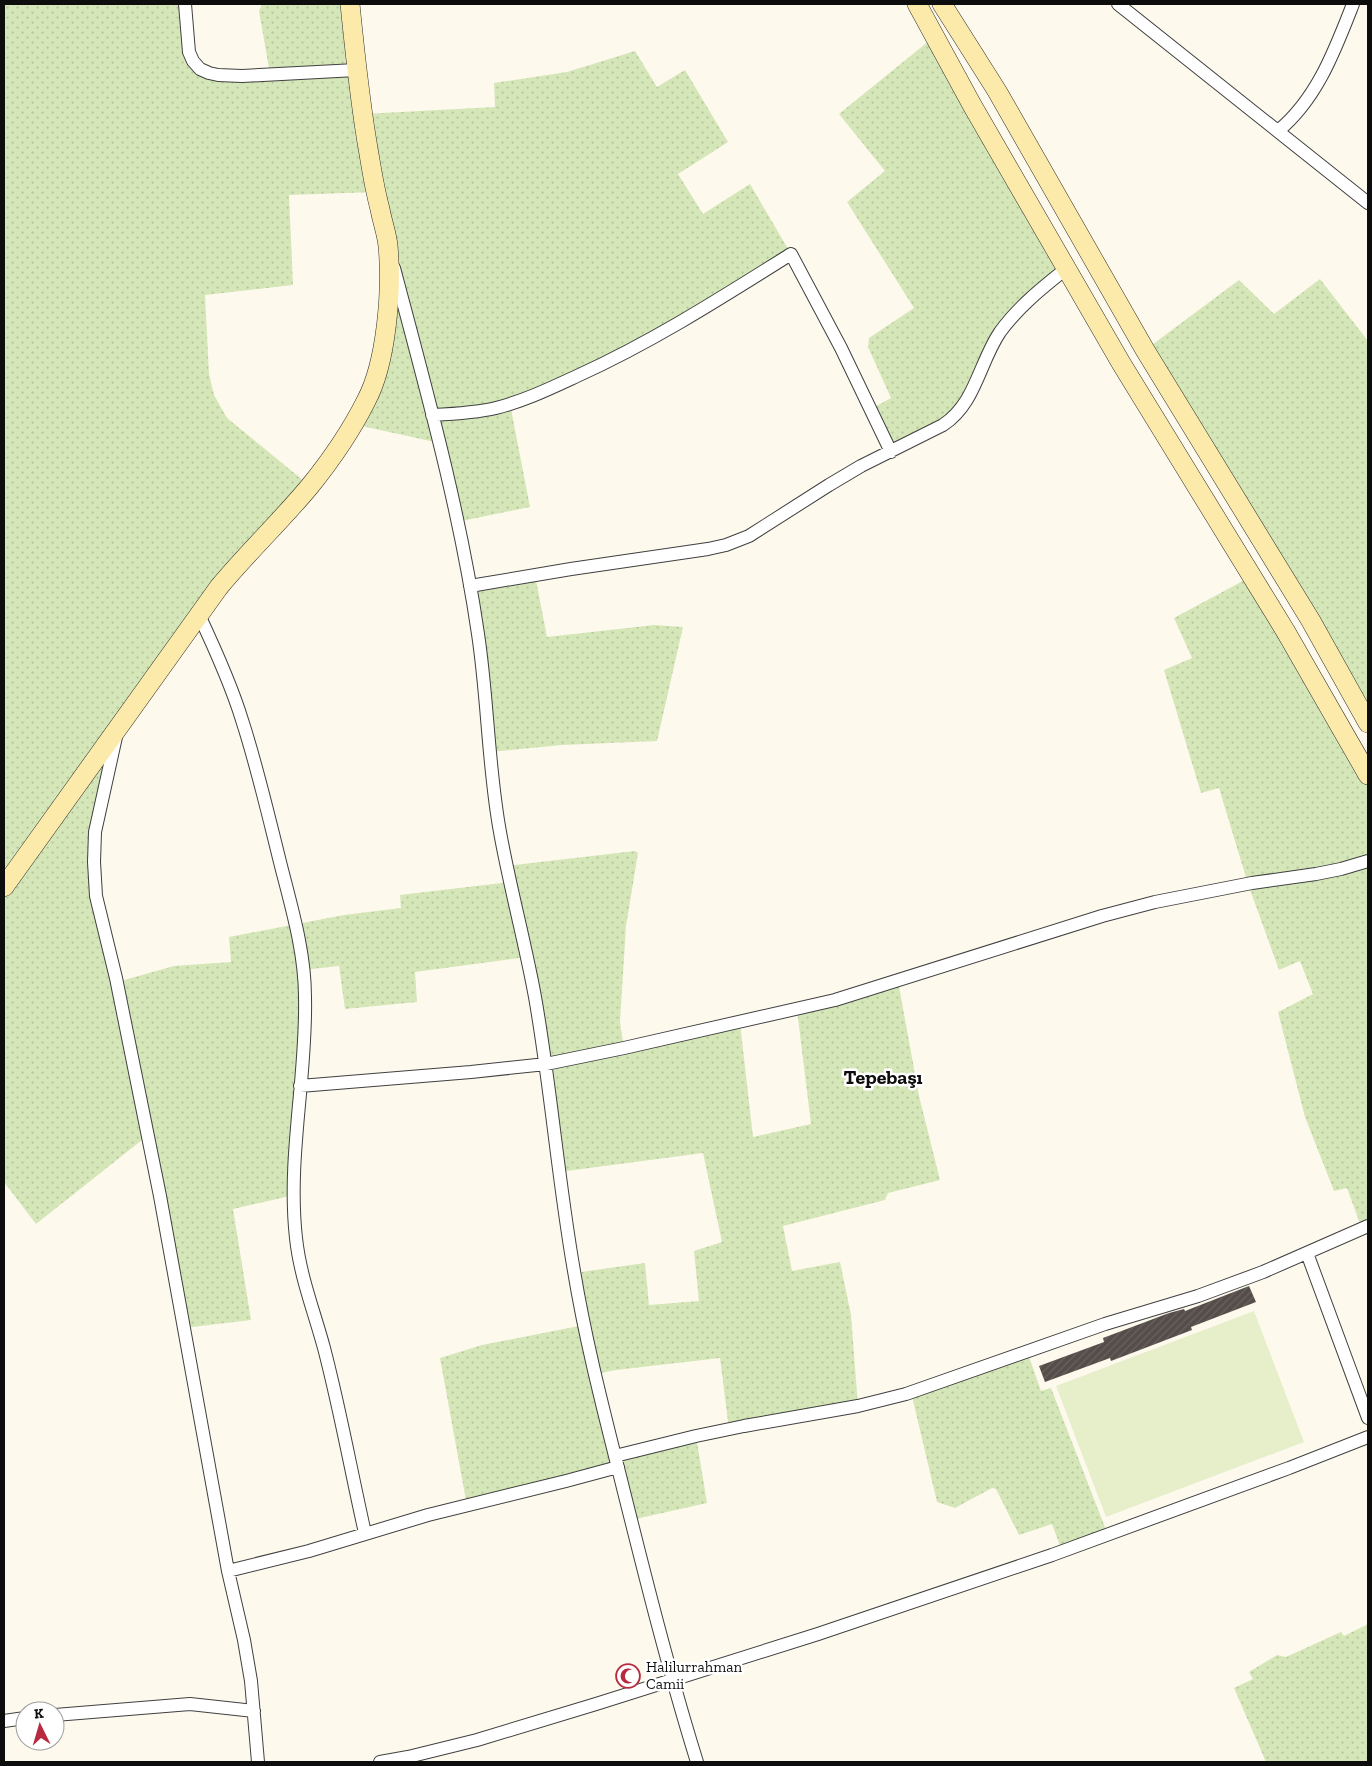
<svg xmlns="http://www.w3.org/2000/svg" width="1372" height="1766" font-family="'Zilla Slab',serif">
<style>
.grass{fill:url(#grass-dots)}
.pitch{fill:#e6efca}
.building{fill:url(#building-hatch)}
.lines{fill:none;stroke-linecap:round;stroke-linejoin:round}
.street-casing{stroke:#404040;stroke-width:14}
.secondary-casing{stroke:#2f2f2f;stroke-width:20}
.street{stroke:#fff;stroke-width:12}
.secondary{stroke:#fceaab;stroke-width:19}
.labels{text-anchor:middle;stroke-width:5;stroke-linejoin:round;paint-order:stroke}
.poi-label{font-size:15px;fill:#0d0d0d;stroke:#fff;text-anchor:start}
.district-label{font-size:20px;font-weight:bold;fill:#0d0d0d;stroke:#fff}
</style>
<defs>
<pattern id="grass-dots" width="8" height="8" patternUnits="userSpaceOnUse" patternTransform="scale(1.25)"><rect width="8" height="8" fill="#d5e7b8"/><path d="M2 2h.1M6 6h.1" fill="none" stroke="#b6c59d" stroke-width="1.8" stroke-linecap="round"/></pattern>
<pattern id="building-hatch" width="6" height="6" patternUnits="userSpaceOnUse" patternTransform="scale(1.25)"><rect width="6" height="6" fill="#554d49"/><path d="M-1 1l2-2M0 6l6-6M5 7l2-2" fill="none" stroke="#68625f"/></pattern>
</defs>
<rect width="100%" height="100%" fill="#fef9ed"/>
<path class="grass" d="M4,4H185L188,42L200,69L270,74L259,11L262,4H350L363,114L495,107L494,83L567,72L635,51L657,87L685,70L728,142L678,174L703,214L750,184L791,254L716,301L510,404L530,507L457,522L439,443L353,424L386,325L376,192L289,195L293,285L205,295L209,374L214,395L227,418L310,486L117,729L94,862L117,982L174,966L231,962L229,937L344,915L401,908L400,895L510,882L506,866L635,851L638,853L626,926L620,1022L624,1048L740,1023L753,1137L811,1124L797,1010L898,981L919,1096L940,1180L888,1193L885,1200L783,1226L792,1271L840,1262L851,1315L858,1406L729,1429L720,1358L616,1370L596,1374L615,1456L696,1436L707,1503L631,1520L618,1467L467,1506L440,1358L482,1345L584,1325L574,1273L645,1263L649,1305L699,1301L694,1251L722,1242L703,1153L559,1172L527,957L415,972L417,1002L345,1009L339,966L303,970L294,1195L233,1209L251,1320L184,1328L147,1136L36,1224L4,1182Z
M935,36L1067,268L1011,319L962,409L891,452L871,409L891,398L868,347L869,338L914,308L847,202L885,171L839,114Z
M1320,279L1368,341V723L1145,350L1239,280L1274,314Z
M535,575L547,637L654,625L683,627L657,741L562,745L490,752L470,586Z
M1252,576L1368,775V1226L1362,1229L1347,1188L1334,1191L1305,1117L1278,1012L1313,994L1300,961L1279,970L1248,884L1219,788L1201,793L1164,670L1192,658L1174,618Z
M1027,1351L1041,1391L1051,1388L1108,1535L1062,1551L1052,1524L1019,1535L996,1489L992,1488L955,1508L937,1502L911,1392Z
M1368,1624V1762H1266L1234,1688L1253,1679L1249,1672L1277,1655L1286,1657L1341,1632L1344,1636Z"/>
<path class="pitch" d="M1254,1311L1304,1442L1106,1517L1056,1386Z"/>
<path class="building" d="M1249,1286L1256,1302L1191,1327L1192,1330L1111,1361L1110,1358L1045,1382L1039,1366L1104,1342L1103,1338L1169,1313L1184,1309L1185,1311Z"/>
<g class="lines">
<g class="street-casing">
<path id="street" d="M185,4L189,52L193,61L200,69L209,73L218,75L242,76L356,70
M1118,4L1368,203
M1278,131C1317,99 1335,50 1353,4
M394,268C426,389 460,510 478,634C488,700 488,767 500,832C510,888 525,942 535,997C551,1088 558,1180 574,1271C586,1344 605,1416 623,1488C646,1580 669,1672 697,1762
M432,415C453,414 475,413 496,408C524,401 551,388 577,376C652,342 721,298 791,254L841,348L891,452
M470,586L571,569L708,549L726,545L749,536L829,485L861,466L943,425C976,403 979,363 1000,332C1018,307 1043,287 1067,268
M199,615C215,649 231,684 242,720C257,766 268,814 280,862C291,906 305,951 305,997C307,1077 287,1157 296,1238C300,1276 314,1311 324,1348C340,1409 351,1471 365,1533
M116,737L95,832L94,862L96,896L116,978L160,1196L228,1571L244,1640L251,1681L258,1762
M300,1086L471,1072L546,1064L624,1048L835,1000L1102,916L1155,902L1252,883L1316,874L1341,869L1368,861
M1307,1253L1368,1418
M615,1456L696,1436L744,1426L858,1406L906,1394L1105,1324L1198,1296L1263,1272L1368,1226
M228,1571L309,1551L428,1515L566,1481L618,1467
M55,1715L190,1704L254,1711
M4,1721L25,1718
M380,1762L408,1757L477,1740L596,1704L818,1634L1052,1555L1289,1468L1368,1437"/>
</g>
<g class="secondary-casing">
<path id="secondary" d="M917,4L972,105L1121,363L1286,632L1368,775
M942,4L997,91L1145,350L1311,621L1368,723
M4,887L219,587C248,552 281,521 310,486C331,460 351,431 366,401C387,362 392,289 388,246C387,234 382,221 380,209C375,191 372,172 369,154C360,104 355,54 350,4"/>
</g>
<use href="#street" class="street"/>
<use href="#secondary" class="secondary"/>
</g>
<defs>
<g id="mosque-ring" transform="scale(1.25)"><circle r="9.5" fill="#fff" stroke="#b72a3f" stroke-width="1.5"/><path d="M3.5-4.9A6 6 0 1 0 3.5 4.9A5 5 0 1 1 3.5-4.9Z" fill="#b72a3f"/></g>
</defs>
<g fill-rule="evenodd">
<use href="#mosque-ring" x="628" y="1676"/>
</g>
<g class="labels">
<g class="poi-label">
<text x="646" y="1672">Halilurrahman<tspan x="646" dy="17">Camii</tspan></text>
</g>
<g class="district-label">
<text x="883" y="1084">Tepebaşı</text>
</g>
</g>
<rect width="1372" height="1766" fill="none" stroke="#0d0d0d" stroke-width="10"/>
<g transform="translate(40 1726) rotate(355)"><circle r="24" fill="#ffffff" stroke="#9e9e9e"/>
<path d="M0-4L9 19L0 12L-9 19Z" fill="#b72a3f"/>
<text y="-8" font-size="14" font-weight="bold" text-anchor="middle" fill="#0d0d0d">K</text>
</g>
</svg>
